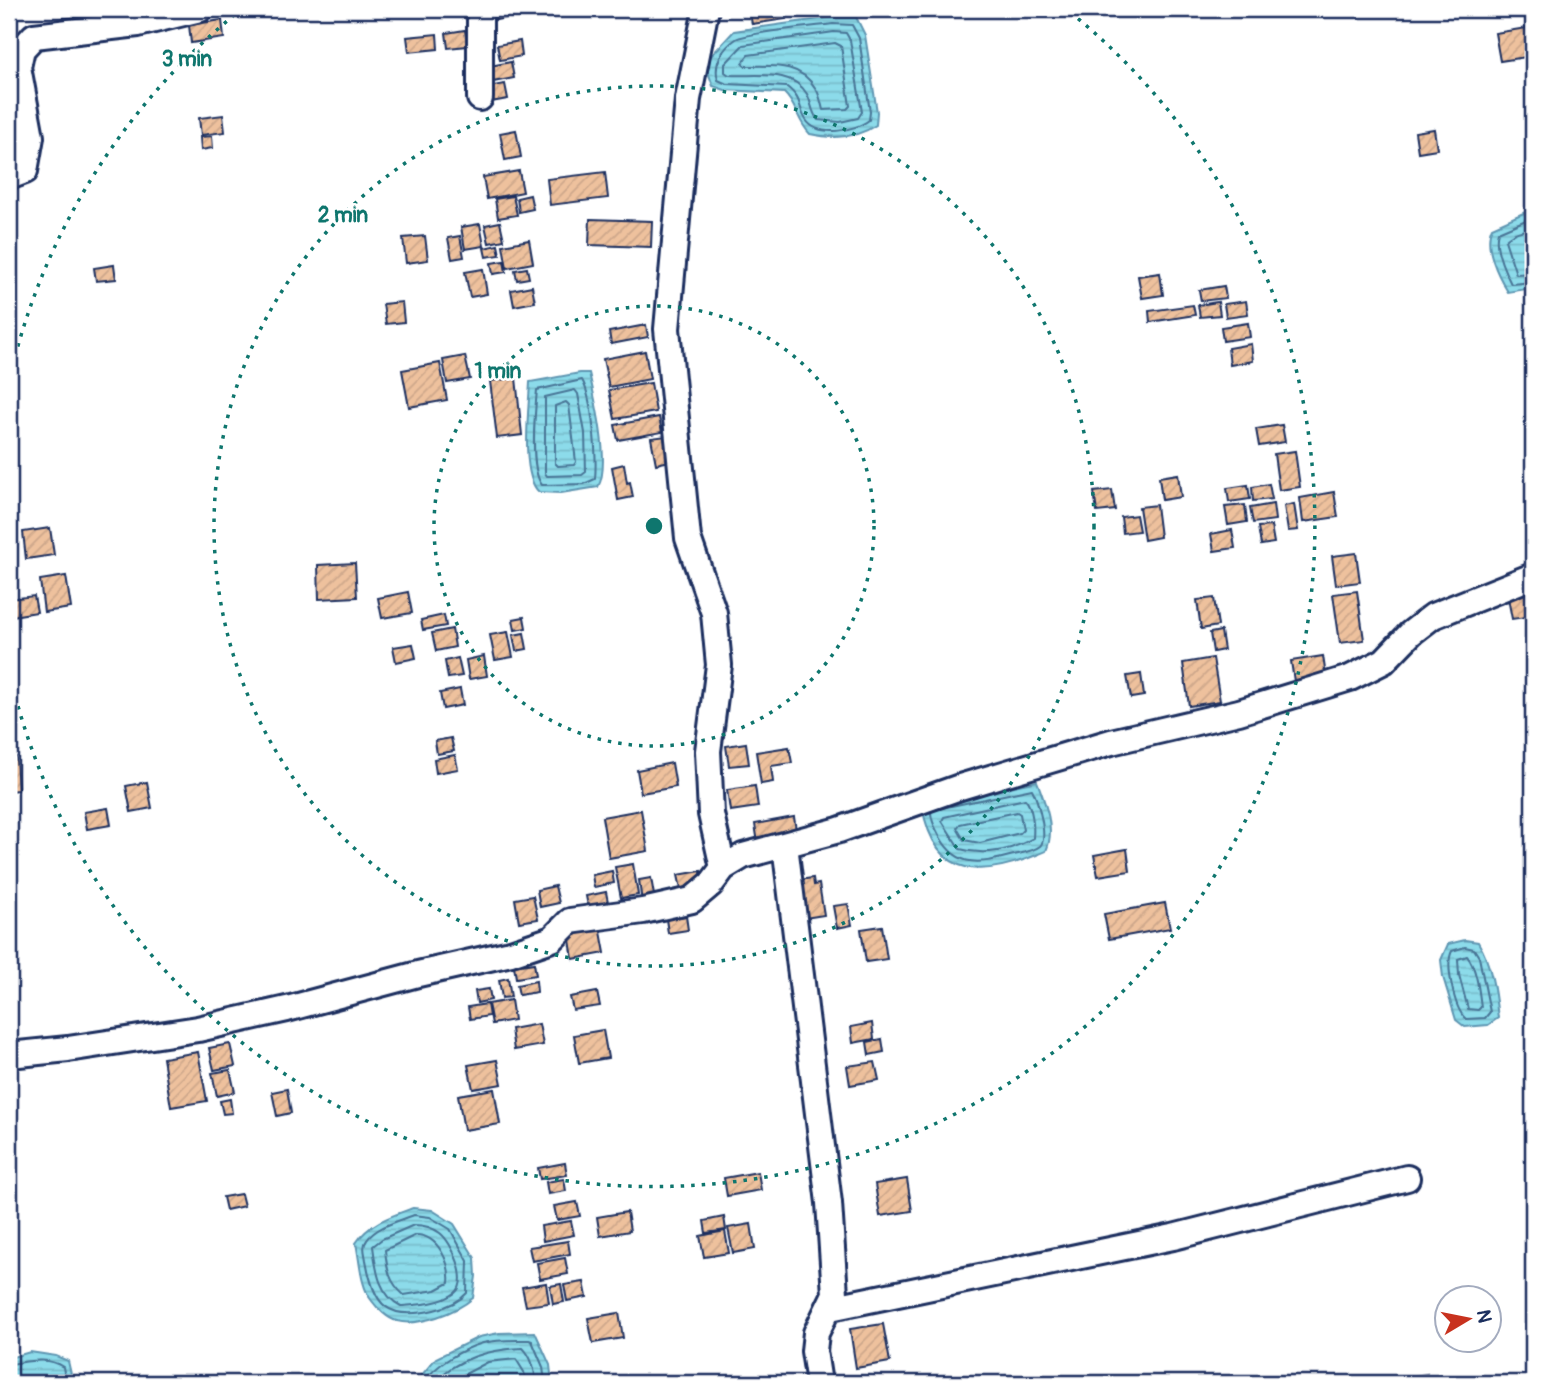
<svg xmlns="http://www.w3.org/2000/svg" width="1542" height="1392" font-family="Pangolin,sans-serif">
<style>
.water{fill:url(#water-rules);stroke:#5f96b2;stroke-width:2}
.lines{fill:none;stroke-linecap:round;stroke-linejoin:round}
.shore{stroke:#487496;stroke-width:2}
.building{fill:url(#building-hatch);stroke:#1b2f5e;stroke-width:2}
.minor-casing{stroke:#1b2f5e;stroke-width:30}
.minor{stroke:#fff;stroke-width:24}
.ring{fill:none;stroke:#0f766e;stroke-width:3.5;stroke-dasharray:3.5 7}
.centre{fill:#0f766e;stroke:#fff;stroke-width:3.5}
.ring-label{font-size:21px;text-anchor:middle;font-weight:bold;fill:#0f766e;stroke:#fff;stroke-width:5;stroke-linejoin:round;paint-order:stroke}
</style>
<defs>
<pattern id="water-rules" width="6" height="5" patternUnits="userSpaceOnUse" patternTransform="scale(1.75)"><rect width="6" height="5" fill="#8cdbea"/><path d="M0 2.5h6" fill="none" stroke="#78bccb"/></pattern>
<pattern id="building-hatch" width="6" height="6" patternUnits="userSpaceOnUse" patternTransform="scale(1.75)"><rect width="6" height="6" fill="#eec19d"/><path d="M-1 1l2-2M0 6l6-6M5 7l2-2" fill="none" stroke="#cca68a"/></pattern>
</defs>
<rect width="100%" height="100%" fill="#fff"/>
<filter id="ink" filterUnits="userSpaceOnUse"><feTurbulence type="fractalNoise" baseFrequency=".0143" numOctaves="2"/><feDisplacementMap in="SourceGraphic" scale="14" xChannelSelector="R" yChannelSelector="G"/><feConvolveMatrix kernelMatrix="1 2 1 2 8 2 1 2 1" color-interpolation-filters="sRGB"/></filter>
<g filter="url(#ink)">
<path class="water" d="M833,17H856L865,35L877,112L876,125C856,139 833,139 810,134C797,121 797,105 784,93L725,90L713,86L708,72L710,57L734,31Z
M1528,211L1533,215V288L1508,292C1498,276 1483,246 1492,227Z
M580,373H589C595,399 611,465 598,487L561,493L539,492C520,475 529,408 530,382Z
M1037,781C1045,802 1056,829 1046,851C987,877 936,884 922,806Z
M1465,940L1478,942C1492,965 1495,992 1498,1018L1488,1025L1465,1027L1456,1020L1443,977L1441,960L1448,944Z
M413,1208L432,1210L454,1224L475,1258L476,1276L473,1298C457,1312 418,1327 397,1321C388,1319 377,1308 372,1301C360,1286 360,1261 356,1243C369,1223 391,1216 413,1208Z
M535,1332L550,1365L552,1383H415L436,1358L479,1337L499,1333Z
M30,1352L56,1356L68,1361L73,1383H9V1358Z"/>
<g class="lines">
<path class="shore" d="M833,24L852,25L859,38L870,112L869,120C855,131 818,138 806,120C797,106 804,101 787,87L727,84L718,80C713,63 723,48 736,39C744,33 818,26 833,24Z
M834,32L846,33L850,40L862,112L858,118L840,122L818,120C811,112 812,103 807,94C792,68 754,77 729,75L725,72V64L743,45Z
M835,43L841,46L850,106L847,109L823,110C821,103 820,95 816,89C800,62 772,66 745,66L742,63L748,55Z
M1533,220H1526L1498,232C1493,246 1504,270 1511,284L1533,282
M1533,229C1524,229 1511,233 1505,240L1516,274L1533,273
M582,380C593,399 597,457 595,479L584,484L542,485C529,469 535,411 537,390Z
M575,390L578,394L585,433L586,472L582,475L547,476L545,473V397Z
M566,402L569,405L576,462L574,465L558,466L555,463V406Z
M1025,799C1033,808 1034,826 1033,838C1011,851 984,856 960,849L942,821L944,817Z
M931,812C931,822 936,829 940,837C958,870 983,863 1014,855C1022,853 1034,851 1040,846C1049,838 1037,798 1032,789L942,808
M1017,812L1020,814L1023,830L1020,833L980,843L964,840L957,828L960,824Z
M1465,947L1474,949L1479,957L1490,1012L1485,1018L1466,1019C1454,1009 1445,964 1452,951Z
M1467,956C1477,968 1479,992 1481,1007L1478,1010L1468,1009L1459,975L1458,959Z
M414,1215L430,1217L450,1229L468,1261L467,1293C459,1302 447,1307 434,1310C387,1321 374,1306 366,1260C365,1253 362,1246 367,1240C377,1226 399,1221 414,1215Z
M414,1225C425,1225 432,1227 440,1233C452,1242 470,1281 455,1293C441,1304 418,1305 401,1306C378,1294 376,1269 373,1246L382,1239Z
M416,1235C438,1235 451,1263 449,1283L436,1290L404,1295C389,1282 387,1269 385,1250Z
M9,1364C28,1362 45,1356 63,1367L66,1383
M423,1383C435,1365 462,1349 483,1343C498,1339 514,1340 529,1340L532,1341L543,1367L545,1383
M434,1383C456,1358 491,1349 523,1348C532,1357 535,1371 536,1383
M448,1383L488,1362L516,1359L524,1372L526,1383"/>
</g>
<path class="building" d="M510,9L511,17L496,20L494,10Z
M749,9H784L786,19L752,24Z
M222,20L224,38L191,43L189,25Z
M1533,27V56L1500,61L1495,33Z
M465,30L467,46L448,48L446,33Z
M437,34L438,49L409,52L407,37Z
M520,41L522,56L500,60L497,45Z
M511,62L514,78L493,82L490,66Z
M505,84L508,99L491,102L488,87Z
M223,115L225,132L201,135L199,118Z
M1434,129L1437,149L1418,152L1415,132Z
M516,130L521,157L505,160L500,133Z
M212,136L213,148L201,150L200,137Z
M519,171L523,192L487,199L483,177Z
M605,172L608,198L550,205L547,179Z
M530,195L533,209L519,212L517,198Z
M513,196L517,215L498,218L495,199Z
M590,219L652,221L651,247L589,245Z
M500,222L504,240L489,243L485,225Z
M480,224L484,246L465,249L461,227Z
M425,236L428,260L406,263L403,238Z
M460,236L464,257L452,259L448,238Z
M529,240L533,263L507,268L503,245Z
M498,245L500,255L486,257L484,248Z
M504,261L506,272L493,274L491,263Z
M114,265L116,279L96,281L94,268Z
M527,268L529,278L517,280L515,270Z
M483,269L487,294L470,297L465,272Z
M1160,273L1163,295L1142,298L1138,276Z
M532,286L535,302L514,306L511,290Z
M1224,286L1226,298L1201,301L1199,290Z
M1246,301L1248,314L1226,317L1224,304Z
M402,302L404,322L386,324L383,304Z
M1218,302L1220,315L1200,317L1198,305Z
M1193,305L1195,315L1150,322L1149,311Z
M1248,323L1250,337L1223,341L1221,327Z
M646,325L648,337L611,344L609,332Z
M1251,344L1253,361L1230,365L1228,348Z
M645,351L650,379L609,387L603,359Z
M465,356L470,379L447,383L443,360Z
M440,363L447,400L409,407L402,370Z
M516,378L522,435L497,438L490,381Z
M651,383L656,412L615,419L609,390Z
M659,417L662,432L618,440L615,425Z
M1282,425L1285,442L1259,446L1256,429Z
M666,436L670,461L656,464L651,438Z
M1295,451L1300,487L1279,490L1274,454Z
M624,464L627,483L630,482L633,497L618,500L612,467Z
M1178,474L1181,497L1162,500L1159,477Z
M1269,484L1272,499L1253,501L1252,487Z
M1248,485L1250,499L1229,502L1227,488Z
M1112,490L1115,510L1097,512L1094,492Z
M1334,492L1338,517L1303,522L1300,498Z
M1273,504L1275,520L1253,523L1250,508Z
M1294,504L1298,530L1288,531L1284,506Z
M1156,505L1160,537L1144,540L1139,507Z
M1245,505L1247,522L1228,525L1225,507Z
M1136,515L1139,531L1123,533L1121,517Z
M1271,526L1274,543L1261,545L1258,527Z
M50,528L54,555L26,559L23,532Z
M1232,530L1235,548L1214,551L1211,534Z
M1356,553L1360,582L1336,585L1332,556Z
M355,563L357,597L319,599L318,565Z
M66,576L71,608L44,612L40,580Z
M1528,589L1533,616L1512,619L1507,593Z
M1357,591L1364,640L1340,643L1333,594Z
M408,592L412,613L382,618L378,598Z
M34,596L37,612L12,616L9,599Z
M1214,598L1218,626L1201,629L1197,600Z
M444,615L446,626L423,630L421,620Z
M524,617L526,628L515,630L513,619Z
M452,629L455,647L436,651L432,633Z
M1221,631L1224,650L1213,652L1210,633Z
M508,632L513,657L495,660L490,635Z
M524,633L527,649L516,651L513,635Z
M413,644L416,658L396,662L393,647Z
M484,656L487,676L469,679L466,660Z
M1323,656L1327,683L1295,688L1291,661Z
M458,658L462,676L448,678L445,661Z
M1213,658L1220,701L1189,706L1183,663Z
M1141,674L1144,696L1131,698L1127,676Z
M460,689L463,705L443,709L440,693Z
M451,738L454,751L437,754L435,741Z
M746,743L749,764L729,766L726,746Z
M789,747L792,763L771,766L773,782L761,784L756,752Z
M455,755L458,769L436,773L434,759Z
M16,757L18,790L9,791V758Z
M672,763L676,787L641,793L637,770Z
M147,782L152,808L131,812L126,786Z
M755,786L758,807L730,811L727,790Z
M108,808L111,825L87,829L84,812Z
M641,810L648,851L609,858L602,817Z
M794,817L797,837L758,843L755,824Z
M1127,849L1130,871L1098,876L1094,855Z
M633,864L638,895L621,898L615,867Z
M612,871L614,883L594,887L592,875Z
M701,871L703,885L681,889L678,875Z
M651,878L655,901L642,903L639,880Z
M813,878L814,885L819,884L824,915L798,919L792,881Z
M555,886L559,903L540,907L537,890Z
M606,892L608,902L588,906L586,896Z
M533,896L538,919L519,922L515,899Z
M1165,903L1170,928L1109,939L1104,914Z
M848,904L852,925L837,928L833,906Z
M686,916L688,930L668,933L666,919Z
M599,921L605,953L573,959L568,927Z
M882,926L887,959L866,962L861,929Z
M534,963L536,975L516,978L514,966Z
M508,978L511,997L502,998L499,980Z
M536,981L537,992L519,995L517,985Z
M489,989L491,1000L477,1003L475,991Z
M597,992L600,1006L573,1010L570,997Z
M511,1000L514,1020L492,1024L488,1004Z
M487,1004L489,1016L470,1019L468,1007Z
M872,1023L874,1039L853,1043L851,1027Z
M539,1024L543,1045L514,1050L511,1029Z
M603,1030L608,1058L579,1063L574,1035Z
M882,1039L884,1052L869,1055L867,1042Z
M230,1044L235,1066L214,1070L209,1048Z
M198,1052L207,1101L171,1107L163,1058Z
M497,1060L502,1084L473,1089L468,1065Z
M875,1062L879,1080L850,1085L847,1066Z
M230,1070L235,1092L217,1096L212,1073Z
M287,1089L291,1113L277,1116L272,1092Z
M494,1089L500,1124L464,1130L458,1095Z
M230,1099L232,1113L223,1114L220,1101Z
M565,1163L567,1175L540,1179L538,1168Z
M758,1172L761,1190L727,1196L724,1178Z
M564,1179L566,1191L548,1194L546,1182Z
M907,1179L912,1211L880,1216L875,1184Z
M241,1194L244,1206L226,1210L223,1197Z
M577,1202L580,1216L557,1220L554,1206Z
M627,1212L630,1231L600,1236L597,1217Z
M724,1217L726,1230L706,1233L704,1221Z
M571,1221L574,1235L543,1241L541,1226Z
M751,1224L755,1249L733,1253L728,1228Z
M725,1231L729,1253L704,1257L700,1236Z
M568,1241L570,1254L532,1261L529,1247Z
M565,1258L568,1274L540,1279L537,1263Z
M584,1282L587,1297L567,1301L564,1285Z
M546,1283L549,1303L526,1306L522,1287Z
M561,1284L564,1302L553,1304L550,1286Z
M619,1313L623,1338L593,1343L588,1318Z
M883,1324L890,1362L856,1368L850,1329Z
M1427,1374L1428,1383H1403L1402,1378Z"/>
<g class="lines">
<g class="minor-casing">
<path id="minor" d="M480,9V98
M706,9L688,99L667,329L688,538L714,613L719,665L708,751L711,814L723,868
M9,177L25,171L31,137L18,67L22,49L34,36L138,24L200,9
M785,845L829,1203L835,1294L816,1333L814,1351L819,1383
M9,1055L68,1049L198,1029L287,1009L418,974L511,953L552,939L570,921L643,911L692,900L711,884L723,868L743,856L839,830L960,787L1111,742L1239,712L1350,678L1384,661L1411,633L1433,616L1533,576
M830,1308L1173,1237L1407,1178"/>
</g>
<use href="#minor" class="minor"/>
</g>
</g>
<g class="ring">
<circle cx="654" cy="526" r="220"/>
<circle cx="654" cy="526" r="440"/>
<path d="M10 377A661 661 0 0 1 238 12M1070 12A661 661 0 1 1 10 675"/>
</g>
<circle cx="654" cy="526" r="10" class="centre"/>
<g class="ring-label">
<text x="187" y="66">3 min</text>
<text x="343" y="222">2 min</text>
<text x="498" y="378">1 min</text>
</g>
<rect width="1542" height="1392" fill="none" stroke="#fff" stroke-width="35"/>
<rect x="18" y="18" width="1507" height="1357" fill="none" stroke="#1b2f5e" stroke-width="2.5" filter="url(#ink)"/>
<g transform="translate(1468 1319) rotate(80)"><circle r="33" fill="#ffffff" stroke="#a4acbf" stroke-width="2"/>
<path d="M0-5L12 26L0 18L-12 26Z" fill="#c8321e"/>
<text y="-10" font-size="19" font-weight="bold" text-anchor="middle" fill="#1b2f5e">N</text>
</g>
</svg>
